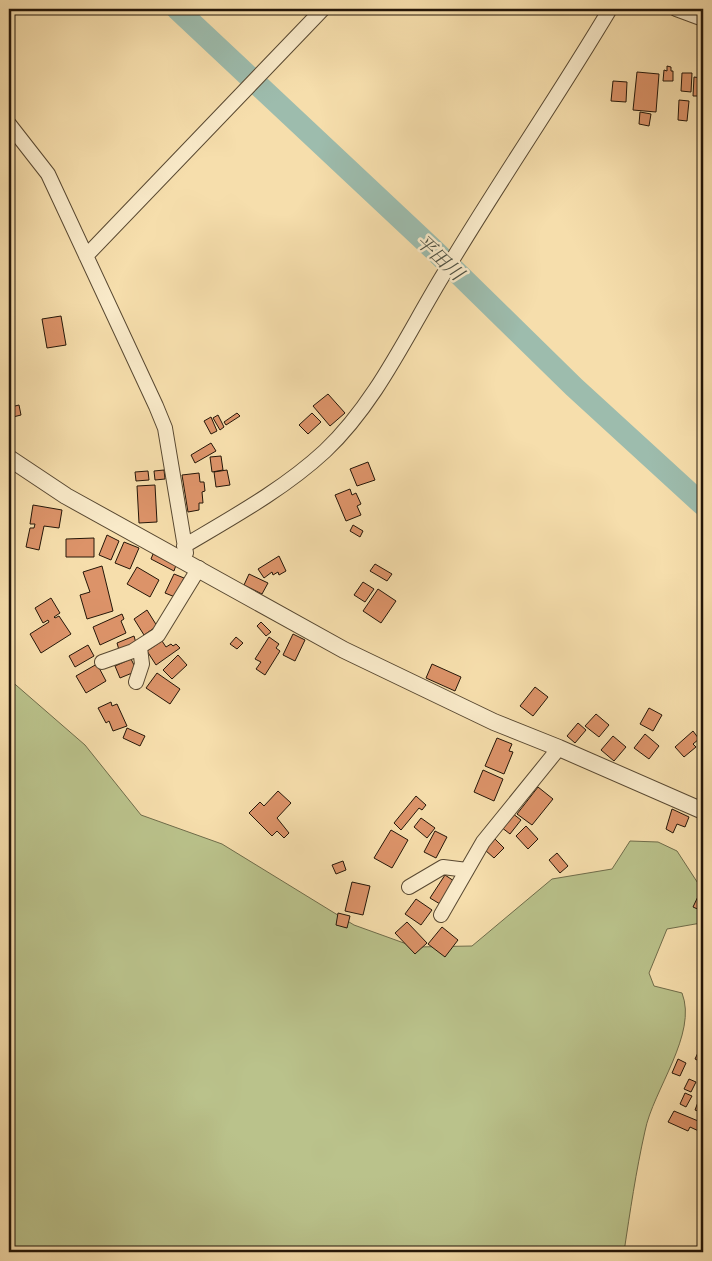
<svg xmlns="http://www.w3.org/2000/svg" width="712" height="1261" font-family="'Libre Bodoni','Noto Serif JP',serif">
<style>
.green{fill:#bac28b;stroke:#6f6c4a}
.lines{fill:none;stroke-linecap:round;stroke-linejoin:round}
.river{stroke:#9dbcad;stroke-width:22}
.building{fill:#dc9369;stroke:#241608}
.minor-casing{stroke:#584831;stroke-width:16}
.tertiary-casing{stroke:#584831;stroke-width:18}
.minor{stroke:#f9eac9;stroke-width:14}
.tertiary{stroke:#f9eac9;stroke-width:16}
.labels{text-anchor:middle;stroke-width:5;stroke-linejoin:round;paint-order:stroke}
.water-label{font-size:19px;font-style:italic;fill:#4e5042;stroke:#f9eac9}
</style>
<rect width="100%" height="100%" fill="#f6deac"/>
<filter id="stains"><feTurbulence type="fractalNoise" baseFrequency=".004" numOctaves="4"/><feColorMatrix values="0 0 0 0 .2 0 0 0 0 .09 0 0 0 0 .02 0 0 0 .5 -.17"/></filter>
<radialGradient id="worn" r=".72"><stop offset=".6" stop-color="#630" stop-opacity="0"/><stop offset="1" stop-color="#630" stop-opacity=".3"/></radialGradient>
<path class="green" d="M9,679L85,745L141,815L222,844L354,925L415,947L472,946L552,879L612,869L630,841L658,842L677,851L703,891V917L701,923L667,929L649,973L654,986L682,993C698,1034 653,1090 645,1131C636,1171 630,1212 624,1252H9Z"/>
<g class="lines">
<path class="river" d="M177,9L433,249L574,387L703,505"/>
</g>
<path class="building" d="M667,66L671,67V71H673V81H663L664,70L667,71Z
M637,72L659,74L656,112L633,110Z
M682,73H692L691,92L681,91Z
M694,77L701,78L700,89H703V94L700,96H693Z
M613,81L627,82L626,102L611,101Z
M679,100L689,101L687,121L678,120Z
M640,112L651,114L649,126L639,124Z
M61,316L66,345L47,348L42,319Z
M328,394L345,413L330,426L313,406Z
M19,405L21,415L13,417L11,407Z
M237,413L240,416L226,425L224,422Z
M312,413L321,422L308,434L299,425Z
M218,415L224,427L220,430L213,418Z
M211,417L217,431L211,434L204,421Z
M211,443L216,451L195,463L191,455Z
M221,456L223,470L212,472L210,457Z
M368,462L375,480L357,486L350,469Z
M164,470L165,479L155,480L154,471Z
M227,470L230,485L216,487L214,472Z
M148,471L149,480L136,481L135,472Z
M199,473L200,482H204L205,491L202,492L203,503H199V510L188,512L182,475Z
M155,485L157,522L139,523L137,486Z
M350,489L352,495L356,493L361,504L357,506L361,515L346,521L335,495Z
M33,505L62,510L59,528L44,526L39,550L26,547L30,528H34L35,524H30Z
M353,525L363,531L360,537L350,531Z
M107,535L119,541L111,560L99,555Z
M94,538V557H66V539Z
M124,542L139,548L130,569L115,563Z
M153,554L176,565L174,571L151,559Z
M279,556L286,571L279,575L278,572L273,575L272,572L264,578L258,569Z
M375,564L392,574L387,581L370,571Z
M102,566L113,611L87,619L80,595L90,592L83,572Z
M137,567L159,580L150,597L127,584Z
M174,574L184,578L175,597L165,593Z
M249,574L268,583L262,594L244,585Z
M363,582L374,589L365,602L354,595Z
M378,589L396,601L381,623L363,611Z
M51,598L60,613L54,617L55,618L59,616L71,634L41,653L30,634L49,622L48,620L43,623L35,608Z
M147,610L157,626L144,635L134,619Z
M122,614L124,619L121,621L126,633L100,645L93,627Z
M261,622L271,632L266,636L257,626Z
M293,634L305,640L295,661L283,655Z
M134,636L136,643L119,650L117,643Z
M236,637L243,643L237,649L230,644Z
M269,637L279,644L276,648L280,651L265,675L256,669L261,662L255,659Z
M162,641L166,647L171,644L173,646L176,644L180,648L156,665L147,651Z
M88,645L94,656L75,667L69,656Z
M178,655L187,665L172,679L163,670Z
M131,659L137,671L120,678L115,666Z
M97,664L106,681L86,693L76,676Z
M432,664L461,677L455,691L426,678Z
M157,673L180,689L170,704L146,688Z
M535,687L548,697L533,716L520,706Z
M111,702L112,706L117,704L127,726L113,731L109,721L106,723L98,708Z
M649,708L662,715L653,731L640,724Z
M596,714L609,725L599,737L585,726Z
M578,723L586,730L575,743L567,736Z
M127,728L145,736L140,746L123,738Z
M693,731L699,739L693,744L696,747L684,757L675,747Z
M645,734L659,746L649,759L634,748Z
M613,736L626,747L614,761L601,750Z
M497,738L512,744L509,751L513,752L504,774L485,766Z
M483,770L503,779L494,801L474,792Z
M538,787L553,799L532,825L517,814Z
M278,791L291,803L277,818L289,833L284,838L277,831L272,836L249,813L260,802L264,806Z
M416,796L426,805L422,810L419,808L401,830L394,823Z
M672,809L689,817L685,827L677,824L673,833L666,829Z
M512,813L521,820L510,834L501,827Z
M421,818L435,828L427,838L414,827Z
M526,826L538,839L528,849L516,836Z
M391,830L408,840L392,868L374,858Z
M435,831L447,837L436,858L424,852Z
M495,839L504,848L494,858L485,850Z
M557,853L568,866L560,873L549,860Z
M343,861L346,870L336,874L332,865Z
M445,875L454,881L440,904L430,898Z
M352,882L370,886L363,915L345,911Z
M702,888L703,889L702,911L693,907Z
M416,899L432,910L421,925L405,914Z
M338,913L350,916L347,928L336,925Z
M407,922L427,943L415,954L395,933Z
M442,927L458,940L445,957L428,944Z
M703,1042V1063L695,1059Z
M678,1059L686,1063L680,1076L672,1073Z
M689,1079L696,1082L691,1092L684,1089Z
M703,1089V1113L695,1110Z
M685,1093L692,1096L686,1107L680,1104Z
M674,1111L703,1123V1133L690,1127L688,1131L668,1122Z"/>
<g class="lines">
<g class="minor-casing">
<path id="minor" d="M676,9L703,19
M9,124L48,174L156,406L165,428L186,553
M86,256L323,9
M184,546C233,517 284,489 325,451C377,402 408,332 445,272C498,183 557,98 610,9
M102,662L133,651L158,635L199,568
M136,682L142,664L140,648
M409,887L443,867L467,870
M441,915L483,842L559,748"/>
</g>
<g class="tertiary-casing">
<path id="tertiary" d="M9,458L66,496L344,650L494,722L559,748L703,811"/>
</g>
<use href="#minor" class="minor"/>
<use href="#tertiary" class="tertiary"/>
</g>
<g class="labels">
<g class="water-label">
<text transform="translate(440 257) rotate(43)" y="7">平田川</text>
</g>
</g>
<rect width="712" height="1261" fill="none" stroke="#f6deac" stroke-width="30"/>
<rect x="10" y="10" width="692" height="1241" fill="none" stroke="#241608" stroke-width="2.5"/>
<rect x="15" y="15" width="682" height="1231" fill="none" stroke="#241608"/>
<rect width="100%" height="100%" filter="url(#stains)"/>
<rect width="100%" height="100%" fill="url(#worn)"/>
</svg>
